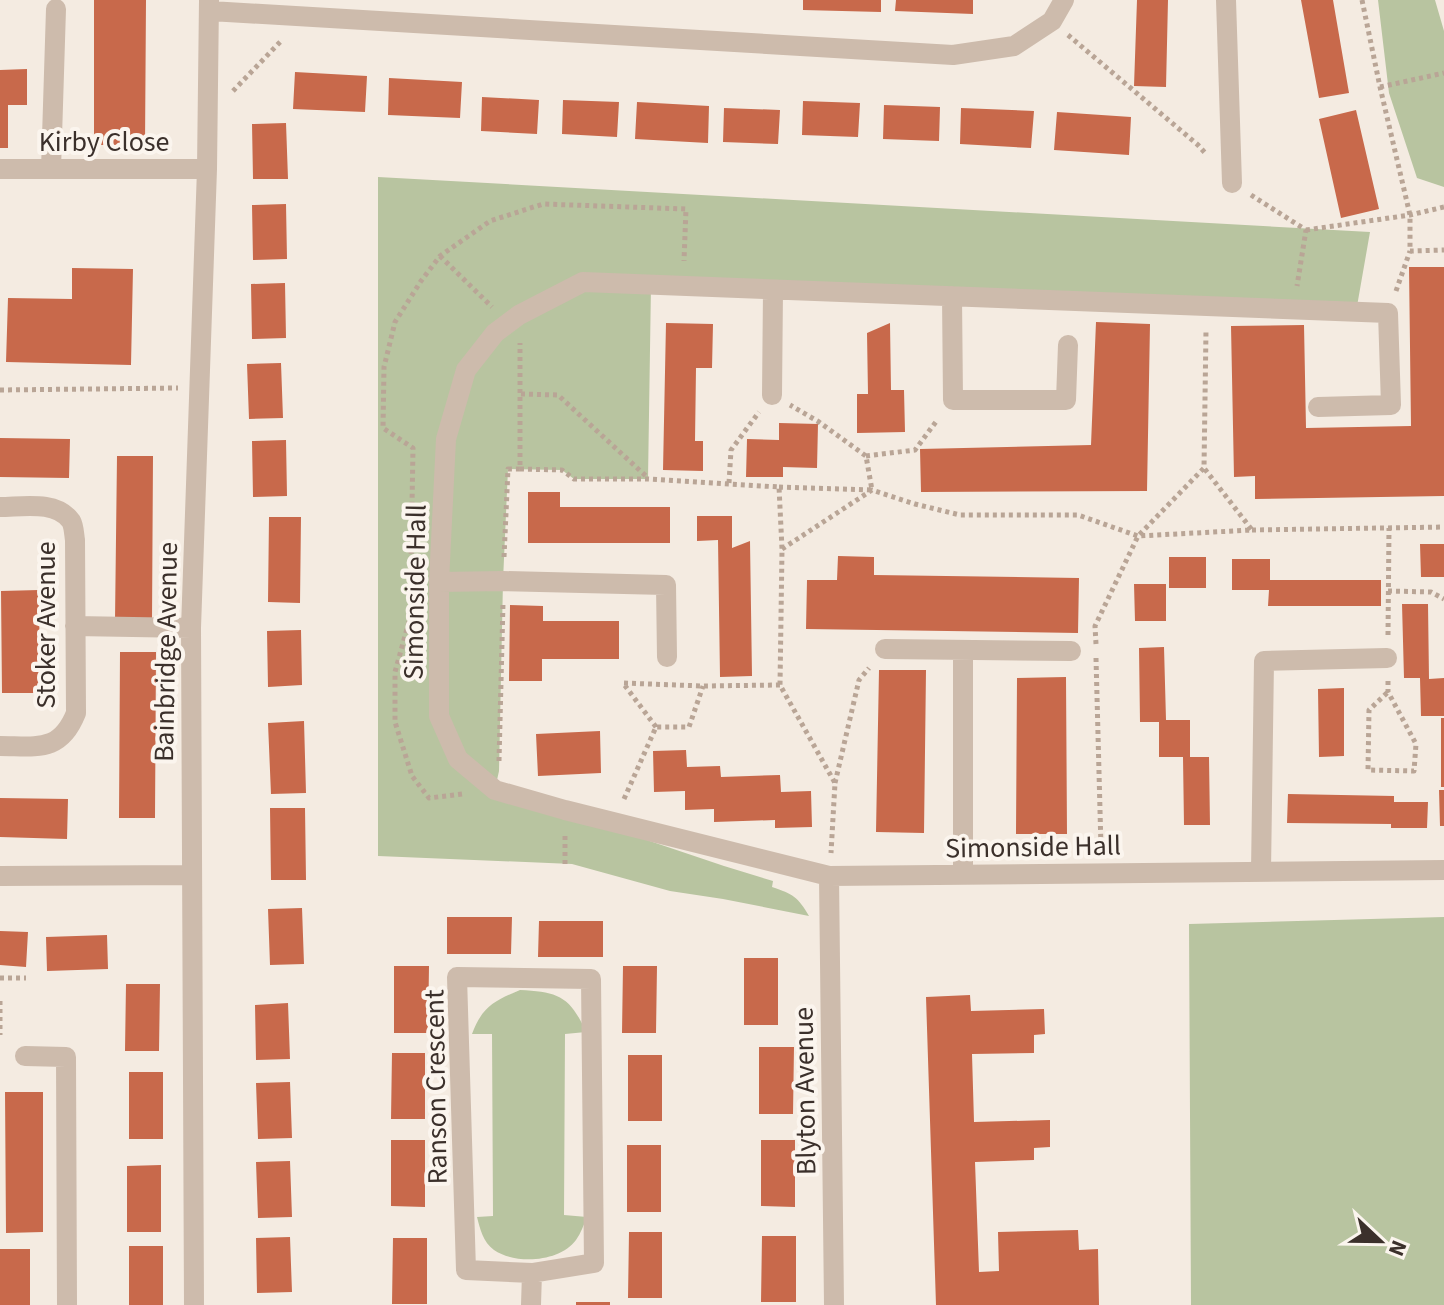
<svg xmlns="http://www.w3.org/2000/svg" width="1444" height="1305" font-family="'Source Sans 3',sans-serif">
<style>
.green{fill:#b8c4a0}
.building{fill:#c8694b}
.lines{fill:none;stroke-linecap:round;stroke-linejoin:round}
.path{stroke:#b9a596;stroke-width:5;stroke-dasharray:4 4;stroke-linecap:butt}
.street{stroke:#cdbbac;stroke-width:20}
.labels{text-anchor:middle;stroke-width:8;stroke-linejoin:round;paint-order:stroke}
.street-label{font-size:28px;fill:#3b302b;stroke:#fbf5ee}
</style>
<rect width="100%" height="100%" fill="#f4ebe1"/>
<path class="green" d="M1378,0H1435L1444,31V187L1417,178L1389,93Z
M378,177L1370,232L1356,312L651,285L648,479H574L562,470L508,469L503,581L499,771L495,789L724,866L773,881L772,887C793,894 798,897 809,916L723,899L670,891L572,864L378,856Z
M1444,917V1305H1191L1189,924Z
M520,990C558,992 570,996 586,1032L565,1034L564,1215L587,1217C584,1224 581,1233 576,1240C560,1262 516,1265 494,1250C483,1242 480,1229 477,1217L493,1216L492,1034H472C482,1007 494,1001 520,990Z"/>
<path class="building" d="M94,0H146L145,145H94Z
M803,0H881V12L803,10Z
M896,0H973V14L895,11Z
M1137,0H1168L1166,87L1134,86Z
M1301,0H1333L1349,93L1319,98Z
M27,69V105H8V148H0V70Z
M295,72L367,76L365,112L293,109Z
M389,78L462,82L460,118L388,115Z
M482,97L539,100L537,134L481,131Z
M563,100L619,102L617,137L562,134Z
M803,101L860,103L858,137L802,135Z
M637,102L709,106L708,143L635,139Z
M884,105L940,107L939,141L883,139Z
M724,108L780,110L778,144L723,142Z
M961,108L1034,111L1031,148L960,144Z
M1356,110L1379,209L1341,218L1319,119Z
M1057,112L1131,117L1129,155L1054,150Z
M286,123L288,179H253L252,124Z
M286,204L287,259L253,260L252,205Z
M1409,267H1444V496L1255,499V476L1234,477L1231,326L1304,325L1306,428L1411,426Z
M72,268L133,269L131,365L6,362L8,298L72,299Z
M285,283L286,338L252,339L251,284Z
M1096,322L1150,324L1147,491L921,492L920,449L1091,445Z
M666,323L713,324L712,368H696L695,441H703V471L663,470Z
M890,323L891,390H904L905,432L857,433V394H868L867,333Z
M281,363L283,418L249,419L247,364Z
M779,423L818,424L817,468L783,467V477H746L747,439L779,440Z
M0,438L70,439L69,478L0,477Z
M286,440L287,496L253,497L252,441Z
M117,456H153L152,621H115Z
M528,492H560V507H670V543H528Z
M697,516H732V548L750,541L752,676L720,677L718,540L697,541Z
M269,517H301L300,603L268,602Z
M1420,544H1444V577H1421Z
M838,556L874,557V575L1079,578L1078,633L806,629L807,580H837Z
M1169,557H1206V588H1169Z
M1232,559H1270V580H1381V606H1268L1269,590H1232Z
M1134,584H1166V621H1135Z
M39,590L40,693H2L1,591Z
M1402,604H1428L1429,679L1444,678V716H1421L1420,678H1404Z
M510,605L543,606V621H619V659H542V681H509Z
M301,630L302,685L268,687L267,631Z
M1164,647L1166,720H1190V757H1209L1210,825H1184L1183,757H1159V722H1140L1139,648Z
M120,652H156L155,818H119Z
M879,670H926L924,833L876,832Z
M1066,677L1067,834H1016L1017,678Z
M1344,688V756L1319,757L1318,689Z
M1441,718H1444V787H1441Z
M304,721L306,793L271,794L268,723Z
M600,731L601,773L538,776L536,734Z
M686,750L687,767L720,766L721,777L780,775L781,792L811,791L812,827L775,828V820L714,822V809L685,810V791L654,792L653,751Z
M1439,790H1444V826H1440Z
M1288,794L1394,796V802H1428L1427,828H1391V824L1287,823Z
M0,798L68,799L67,839L0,837Z
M270,808H305L306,880H271Z
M302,908L304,964L270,965L268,909Z
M447,917H512L511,954H447Z
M539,921H603V957H538Z
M0,931L28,932L26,967L0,965Z
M107,935L108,969L47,971L46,937Z
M744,958H778V1025H744Z
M394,966H429L428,1033H394Z
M623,966H657L656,1033H622Z
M126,984H160L159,1051H125Z
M970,995L971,1011L1044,1009L1045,1034L1034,1035V1053L972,1054L974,1122L1050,1120V1147L1034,1148V1160L975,1162L979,1272L999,1271L998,1232L1078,1230L1079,1250L1098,1249L1099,1305H936L926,997Z
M288,1003L290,1059L256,1060L255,1005Z
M759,1047H794L793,1114H759Z
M392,1053H425V1119H391Z
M628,1055H662V1121H628Z
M129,1072H163V1139H129Z
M290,1082L292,1138L258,1139L256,1083Z
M5,1092H43V1232L6,1233Z
M391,1140H425V1207L391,1206Z
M761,1140H795V1207L761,1206Z
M627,1145H661V1212H627Z
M290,1161L292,1217L258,1218L256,1162Z
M161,1165V1232H127V1166Z
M629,1232H662V1298H628Z
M762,1236H796V1302H761Z
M290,1237L292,1292L257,1293L256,1238Z
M393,1238H427V1304H392Z
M129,1246H163V1305H129Z
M0,1249H30V1305H0Z
M576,1302H610V1305H576Z"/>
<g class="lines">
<path class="path" d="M1362,0L1380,87L1410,215V251L1444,250
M1068,35L1198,145L1206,154
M1380,87L1444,73
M233,91L282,40
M1251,195L1306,230L1297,286
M1306,230L1410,215L1444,207
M440,256L492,307
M1396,291L1410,251
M0,390L178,388
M521,394L558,395L648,478
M866,456L915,450L938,419
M520,469L562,470L574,479H648L779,487L782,549L780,685L835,783L831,853
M729,483L731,450L759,412
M779,487L872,490L866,456L819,422L790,405
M1252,530L1444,527
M782,549L872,490L915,504L960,515H1078L1138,536L1252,530L1204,468
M504,557L508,469H520V343
M1388,591L1431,592L1444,599
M1388,635L1389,528
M1096,644L1095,626L1138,536L1204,468L1206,330
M1096,658L1101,848
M1388,681V692L1416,744L1414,771L1368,770L1369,710L1388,692
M656,727L623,683L703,686L780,685
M499,761L503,603
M835,783L859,680L869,668
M462,794L429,798L412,776L395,722V672L410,618L413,448L383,428L384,367L395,322L421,281L440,256L490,221L543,204L686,209L684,261
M624,799L656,727H689L703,686
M565,864V833
M0,978H26
M0,1001V1035"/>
<path class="street" d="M1226,0L1232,183
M210,11L953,55L1014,46L1052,21L1064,0
M0,169H207
M51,169L56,9
M952,296L953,400H1066L1068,345
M772,395L773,290
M1318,407L1391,405L1388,313L583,282L519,315L495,333L466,370L446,439L439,582V716L458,759L495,790L565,810L829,876L1444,870
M0,507C22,507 56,500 71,521C74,526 74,534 75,540L76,713C60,753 37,746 0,746
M439,582L503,581L666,585L667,657
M75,626L191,628
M885,649L1071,651
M963,650V875
M1261,872L1264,661L1387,658
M0,876L192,875
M829,876L834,1305
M457,977L591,979L594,1263L532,1273L466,1270Z
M25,1056L66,1057L67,1305
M194,1305L191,628L207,169L209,0
M531,1305L532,1273"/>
</g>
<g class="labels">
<g class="street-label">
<text x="104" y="151">Kirby Close</text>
<text transform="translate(414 592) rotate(-89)" y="10">Simonside Hall</text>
<text transform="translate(45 625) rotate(-90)" y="10">Stoker Avenue</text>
<text transform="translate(165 652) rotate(-89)" y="10">Bainbridge Avenue</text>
<text transform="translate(1033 846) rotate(-1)" y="10">Simonside Hall</text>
<text transform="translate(435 1087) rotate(-91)" y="10">Ranson Crescent</text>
<text transform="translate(804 1091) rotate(-91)" y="10">Blyton Avenue</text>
</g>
</g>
<g transform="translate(1380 1241) rotate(112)" stroke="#fbf5ee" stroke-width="6" paint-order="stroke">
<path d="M0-6L14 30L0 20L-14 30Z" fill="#3b302b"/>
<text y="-12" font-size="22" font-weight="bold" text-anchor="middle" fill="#3b302b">N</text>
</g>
</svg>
